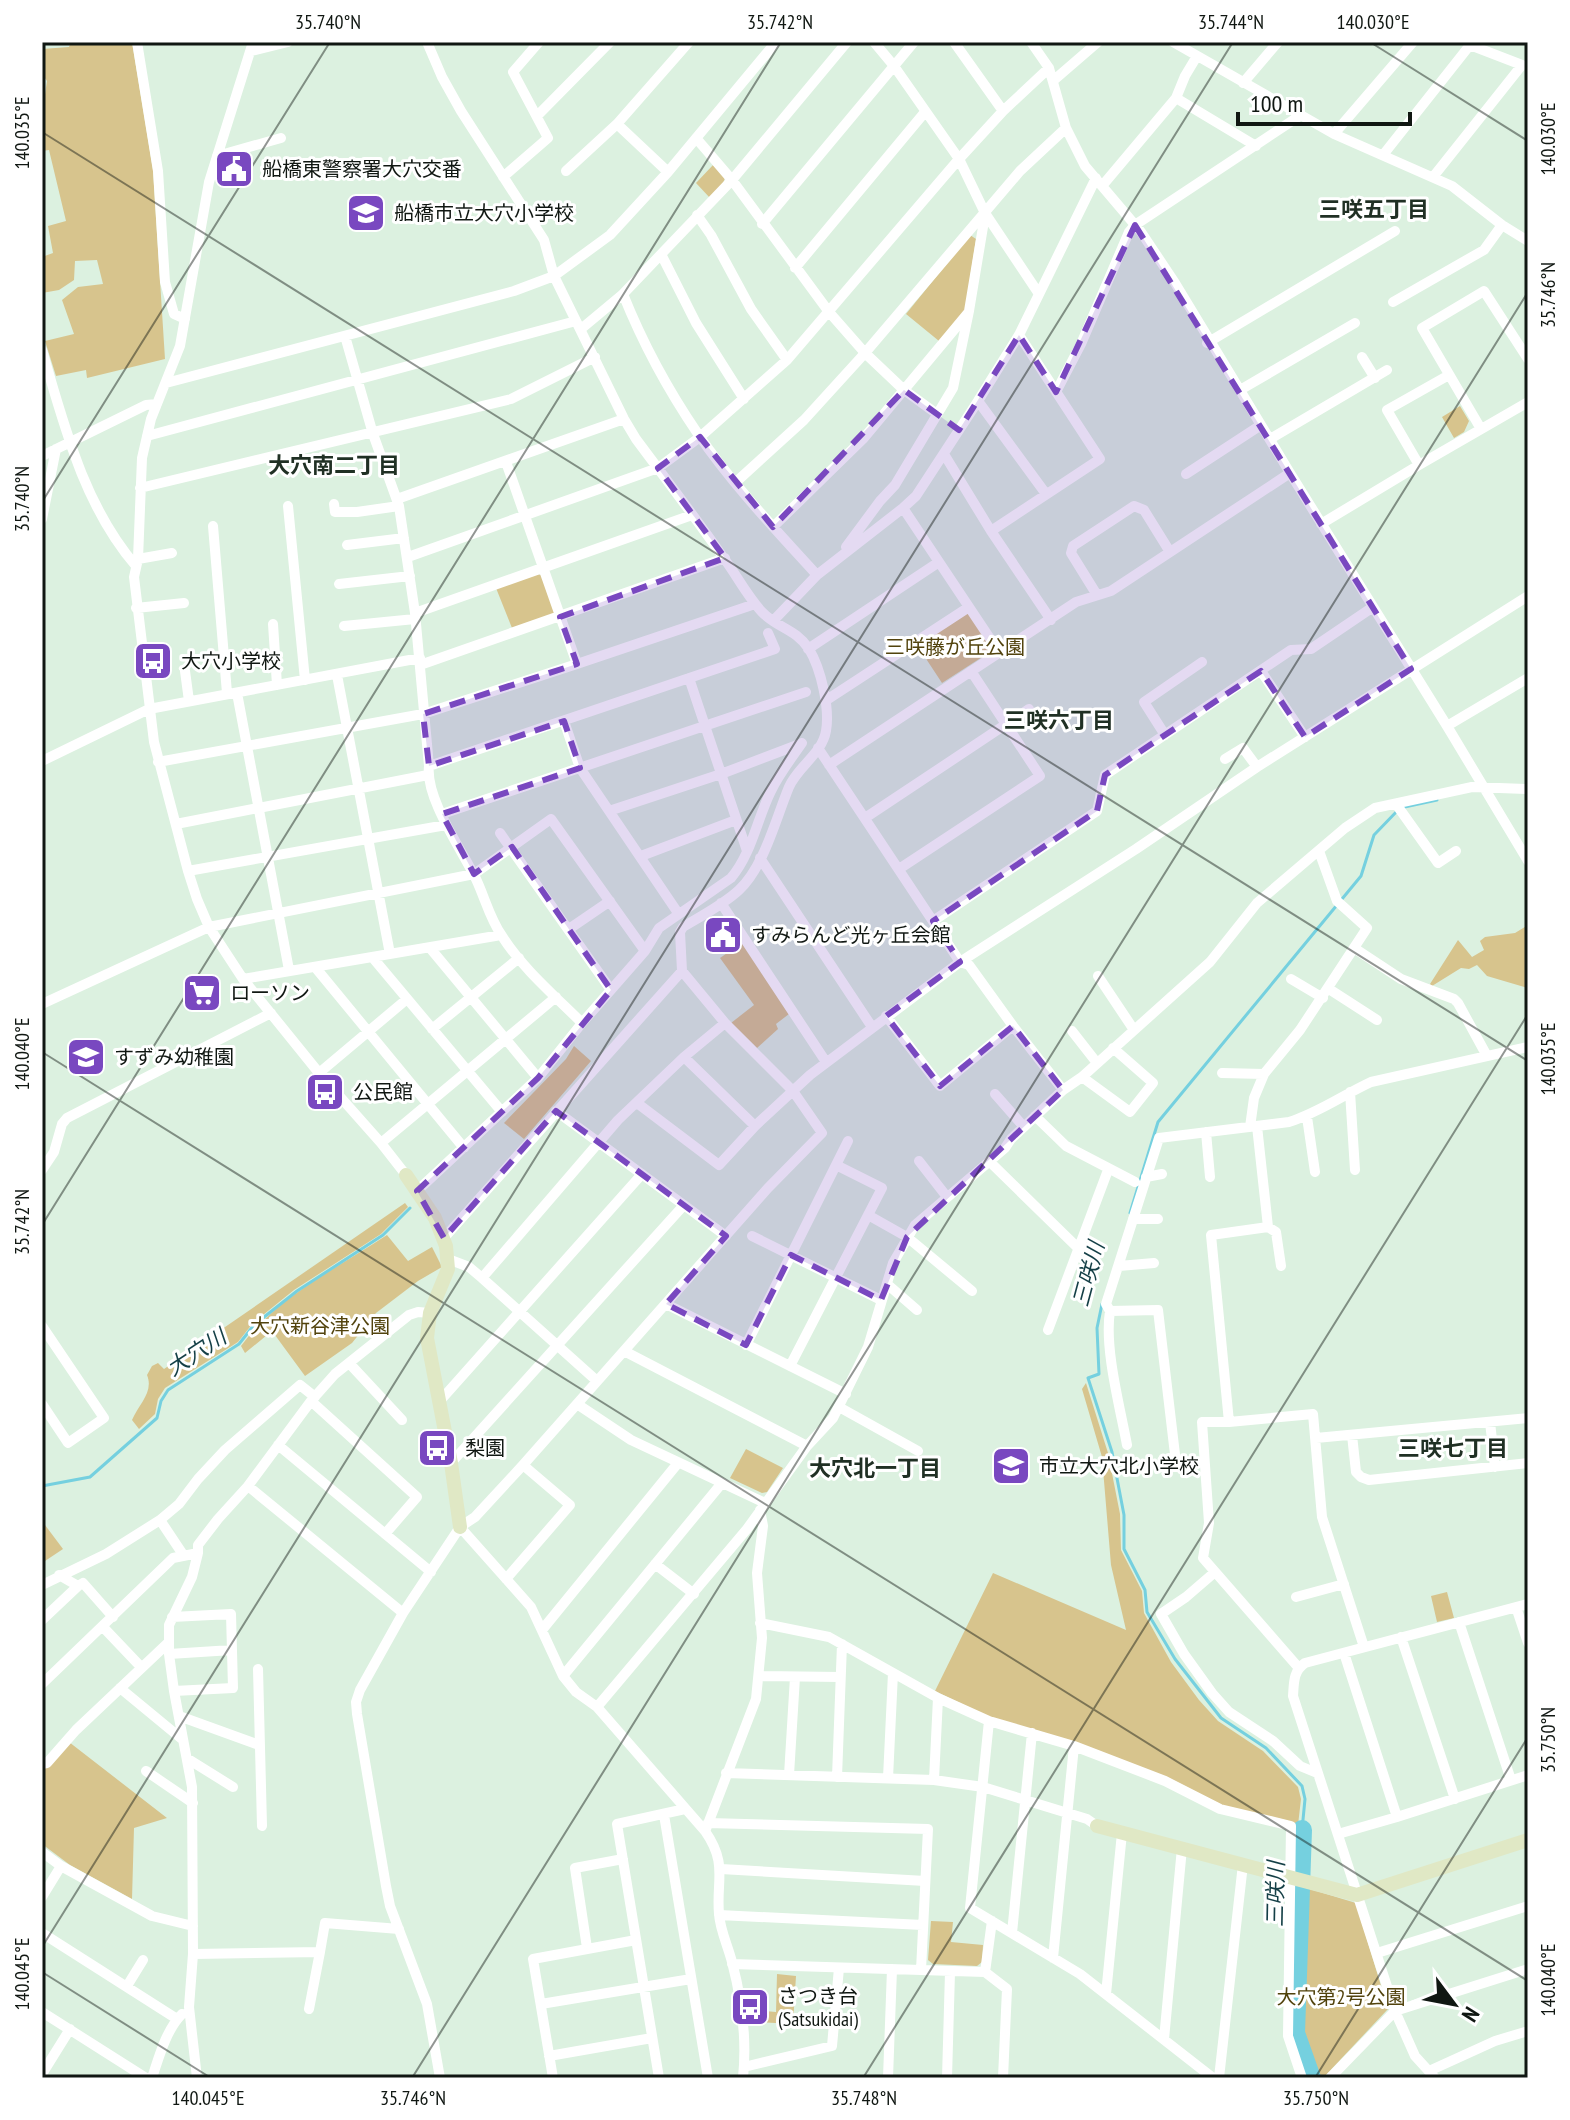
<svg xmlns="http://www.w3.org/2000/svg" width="1570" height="2120" font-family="'PT Sans Narrow','Noto Sans JP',sans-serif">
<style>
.green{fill:#d7c48d}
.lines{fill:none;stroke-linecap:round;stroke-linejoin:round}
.stream{stroke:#75d0df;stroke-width:3}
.river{stroke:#75d0df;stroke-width:20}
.street{stroke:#fff;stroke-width:10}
.secondary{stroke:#e0e8c5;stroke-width:14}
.marked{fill:#7948c0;fill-opacity:0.2;stroke:#7948c0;stroke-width:6;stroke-dasharray:16 10;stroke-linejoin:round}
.ticks{fill:none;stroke:#101712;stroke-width:2;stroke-opacity:0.45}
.labels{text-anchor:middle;stroke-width:6;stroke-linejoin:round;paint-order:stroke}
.poi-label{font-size:20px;fill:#101712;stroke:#fff;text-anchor:start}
.park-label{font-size:20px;fill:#52430d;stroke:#fff}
.neighbourhood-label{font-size:22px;font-weight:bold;fill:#203024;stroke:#fff}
.water-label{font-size:22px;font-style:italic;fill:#143f46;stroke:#fff}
.neatline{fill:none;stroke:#101712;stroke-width:3}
.ticks-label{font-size:20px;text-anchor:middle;fill:#101712}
</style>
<rect width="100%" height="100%" fill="#dcf1e0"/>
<path class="green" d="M71,42H132L153,170L165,359L87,378L86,370L56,376L45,341L74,334L62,300L78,287L103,284L97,260L75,261L74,280L59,290L42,293V257L53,253L48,226L66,221L49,150L42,151V114L47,81L42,74V49L69,47Z
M713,165L725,178L722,186L710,198L696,183Z
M970,235L976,239L965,311L939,341L906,314Z
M1460,406L1469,421L1464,432L1454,438L1442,417Z
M538,574L543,576L555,610L553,615L512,628L496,588Z
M965,613L970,614L991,646L990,652L942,683L917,645Z
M1528,925V988L1487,976L1477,965L1469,969L1461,968L1432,986L1430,984L1458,940L1472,957L1484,950L1480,941L1485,937L1515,933Z
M743,942L789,1014L776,1024L778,1029L757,1048L731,1023L754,1005L720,958Z
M574,1046L591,1061L524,1139L504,1123L566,1059Z
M405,1203L408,1207L381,1234L294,1290L253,1323L238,1342L165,1388L158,1399L155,1414L139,1429L132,1420C139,1404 154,1392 147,1375L152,1366L158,1363L164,1369Z
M387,1235L408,1261L432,1247L442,1267L418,1281L376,1313L352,1343L305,1376L272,1331L245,1353L241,1346C277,1297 337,1268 387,1235Z
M1086,1383L1108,1453L1120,1514L1121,1550L1142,1591L1144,1613L1171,1662L1199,1700L1218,1721L1263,1751L1298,1787L1301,1799L1298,1825L1224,1806L1167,1777L989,1717L935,1691L993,1573L1126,1630L1111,1565L1102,1457L1082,1389Z
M746,1449L783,1468L767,1492L762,1493L730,1478Z
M42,1521L63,1549L42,1563Z
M1447,1592L1454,1618L1437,1622L1431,1596Z
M69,1742L167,1818L134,1828L132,1899L70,1865L42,1844V1768Z
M1303,1887L1356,1903L1388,2009L1325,2076L1316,2075L1299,2033Z
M931,1921L953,1922L951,1942L983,1945L982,1962L977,1966L933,1964L928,1960Z
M777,1974L796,1976L793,2024L743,2021L742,2009L776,2012Z"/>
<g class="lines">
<path class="stream" d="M1342,899L1361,876L1374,835L1400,808L1437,800
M1130,1213L1158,1122L1337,905
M1102,1304L1097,1328L1099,1374L1088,1378L1112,1452L1124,1515V1549L1145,1590L1147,1612L1175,1659L1221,1718L1266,1748L1302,1786L1305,1799L1302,1830
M42,1486L90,1477L157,1418L161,1401L168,1390L239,1344L254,1325L297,1291L383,1235L410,1208"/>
<path class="river" d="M1302,1830L1295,2033L1311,2078"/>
<path class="street" d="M137,42L158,171L165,282L174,314L185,319
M253,42L209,182L180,346L151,419L142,458L138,559L134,577L154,742L188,871L197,899L209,927L243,979L319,1073L381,1143L406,1175
M427,42L442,77L461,111L544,240L554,276L624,419L636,439C665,478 695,517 723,557C736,574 747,596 762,612C777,628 796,629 809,649C821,669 830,708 826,731C822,754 798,766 789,787C776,818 764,867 739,890C723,905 701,916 683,927L680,932L682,971L444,1238
M874,42L894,66L959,159L985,213L1039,294
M954,42L1003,111
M1031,42L1049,68L1066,128L1085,166L1141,232L1175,283L1290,473L1447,726L1528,861
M1173,42L1334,134L1452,186L1502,225L1528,241
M251,51L288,42
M1054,80L1098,42
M1243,83L1278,42
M1176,98L1256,146
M537,116L610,42
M617,124L668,172
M1334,134L1413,42
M696,138L732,180L829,312L865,353L904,390L937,414
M1383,155L1470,45L1522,65L1433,177
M217,156L281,138
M566,171L617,124L689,42
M503,177L548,138L513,72L539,42
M1102,186L1176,98L1185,76L1197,56
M697,215L711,235L751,309L787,360
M762,224L914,42
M662,256L696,323L744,399
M795,268L925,112
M623,294C643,344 668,390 698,434C732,484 776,530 817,575
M1393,302L1484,250L1502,225
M581,329L623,294L732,180L847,42
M345,336L373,434L399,506L415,613L429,766C425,798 462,850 476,879C485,898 490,919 502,936C522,968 555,996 582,1023
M1207,343L1395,231
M42,350C64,425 84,506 136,566
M1362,357L1375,378
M166,383L514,291L554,276L610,235L668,172L776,42
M1240,390L1355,323
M1056,392L1081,344L1129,232L1135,225L1301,115
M978,401L1046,494
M1481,429L1422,328L1484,291L1528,359
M147,436L576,321
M1270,439L1387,370
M944,454L991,531L1051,620
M42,456L146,405L157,404
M506,462L577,664
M1419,465L1387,410L1449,375
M1186,474L1261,425
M736,482L804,420L865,353L1020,171L1066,128
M140,488L511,399L595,357
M397,499L624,419
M334,504L335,512H357L399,506
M288,506L305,680
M903,508L999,652
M42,519L56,449
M1321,524L1419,465L1528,402
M213,526L227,693
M773,527L863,439L968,313
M991,531L1100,459L1019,335
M347,545L404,538
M846,547L880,501L895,485L953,388L969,311L985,215
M408,557L658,468L700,437L787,360L959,159L1003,111L1049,68
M138,559L172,553
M339,584L410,576
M1097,595L1071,553L1073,546L1134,506L1144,510L1170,552
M136,608L184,603
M415,613L692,515
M773,621L817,575L903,508L916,496L978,401L1019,335L1096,178
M273,624L277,685
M344,626L415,619
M808,649L939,562
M420,665L725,558
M185,671L189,701
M1261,671L1305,737
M337,675L390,954
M689,678L747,851
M237,693L289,970
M825,701L969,607
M564,721L580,768L678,913
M1447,726L1528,678
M1165,735L1144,702L1202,662
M818,748L960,962L969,965L1013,1026L1063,1090
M1225,759L1243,748L1257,767
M42,761L149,709L420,658
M158,762L423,714L577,664L755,604
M829,765L1076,602L1111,591L1290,473
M429,766L775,649L768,633
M1396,804L1438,863L1456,851
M609,811L721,774L800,744
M442,814L806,692
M865,818L1029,709
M176,824L428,775
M500,833L611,990
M641,856L736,820
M760,858L872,1027
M899,869L1040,776L971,671
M188,871L446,825
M721,903L826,1062
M933,921L1097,811L1105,775L1291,650L1311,649L1373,607
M569,929L610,901
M430,948L538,1078
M1354,948L1401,979L1454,999L1458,1003L1487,1056
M373,958L502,1112
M315,967L464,1148
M1098,976L1134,1030
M243,979L501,935
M1291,979L1323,998
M1329,989L1377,1020
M42,1004L209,927L474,874L551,819L645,951
M886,1016L940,1086L1013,1026
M432,1029L519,958
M1072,1031L1097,1063
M684,1057L755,1126
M319,1073L407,999
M1222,1073L1264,1074
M1082,1077L1130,1112L1153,1083L1113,1048
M1350,1092L1355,1170
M995,1094L1024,1127
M637,1103L719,1165L755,1126L810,1075L960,962L1136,849L1257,767L1528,596
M556,1111L726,1236
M1035,1116L1066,1146L1135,1182
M1307,1117L1315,1172
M1257,1126L1268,1227
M1250,1127L1254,1098L1264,1074L1300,1030L1367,928L1337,901L1319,851
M1206,1132L1210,1177
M381,1143L556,997
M919,1161L947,1197
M990,1162L1079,1249
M42,1170L54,1152L62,1124L67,1118L271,1013
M1146,1177L1162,1174
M417,1191L538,1078L582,1023L645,951L659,928L731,878C752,853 757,819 771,791C779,774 791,759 802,743
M868,1215L907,1237L972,1291
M1133,1219H1158
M752,1236L881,1300
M448,1259L469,1267L482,1278L618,1120L684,1057L725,1023
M1119,1266L1154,1263
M482,1278L597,1381
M887,1284L917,1310
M666,1304L846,1394
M1110,1311C1104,1348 1120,1407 1127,1445
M42,1326L104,1418L68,1443L42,1404
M1048,1330L1108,1170
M746,1345L848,1141
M624,1351L807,1446
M349,1363L402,1420
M790,1366L882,1188L836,1165
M311,1401L417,1497L385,1534
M439,1402L642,1174
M577,1404L631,1440L765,1503
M839,1407L918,1451
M1229,1422L1211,1235L1268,1227L1276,1232L1281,1266
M1490,1422L1495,1467
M1352,1435L1356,1472L1361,1477L1369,1480L1528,1463
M1316,1438L1528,1418
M278,1445L431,1572
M451,1463L684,1205
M1176,1463L1158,1310L1110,1311L1106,1304L1159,1138L1289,1122C1318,1113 1343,1095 1371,1082L1528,1047
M248,1486L403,1613
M160,1520L179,1504L198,1479L225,1450L300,1385L315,1397
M460,1527L531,1607L563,1676L576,1692L597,1707L705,1831C728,1864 716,1880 719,1914C720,1930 728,1946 732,1962C742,2000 747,2039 743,2078
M655,1564L694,1594
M1215,1572L1186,1597L1161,1614L1184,1654L1212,1693L1229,1712L1273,1741L1300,1766L1317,1773
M59,1575L78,1586L83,1583L113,1617
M506,1579L570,1505L523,1465
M42,1585L106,1554L160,1520L184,1556
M1296,1597L1344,1584
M1516,1607L1528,1643
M172,1617L231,1614L233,1688L174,1691
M42,1620L78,1586
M1459,1622L1511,1780
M760,1623L829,1637L938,1698L989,1721L1074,1746L1165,1781L1220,1809L1291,1826L1288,2036L1302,2078
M103,1627L141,1667
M542,1630L678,1463
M1401,1637L1455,1799
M1344,1653L1397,1817
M169,1654L232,1650
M1298,1667L1203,1558L1209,1523L1202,1422H1229L1313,1414L1322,1517L1364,1647
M258,1669L262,1826
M563,1676L722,1483
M760,1676L840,1677
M42,1684L173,1558L198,1553
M120,1688L183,1740
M597,1707L747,1529L807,1446L833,1418L868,1347L893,1263L915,1225L1005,1148L1011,1139L1063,1090L1082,1077L1210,962L1257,903L1345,828L1375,808L1472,787L1528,789
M179,1716L259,1745
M989,1721L970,1908L1080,1974L1213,2078
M188,1759L233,1787
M42,1764L47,1763L76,1730L169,1642
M146,1771L193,1803
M726,1773L934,1780L983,1787L1087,1819L1097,1826
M789,1775L795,1677
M837,1777L842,1644
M888,1778L893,1673
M934,1780L938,1698
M664,1815L708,2078
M708,1823L928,1829L921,1970
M706,1829L756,1699L762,1638L757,1573L763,1526L760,1510
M1338,1834L1397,1817L1528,1775
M42,1852L61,1866L152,1916L193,1926
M721,1869L925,1881
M42,1897L61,1866
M719,1915L923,1925
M42,1933L177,2019
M1012,1933L1032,1733
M587,1948L575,1868L623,1859
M1377,1953L1528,1906
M193,1954L320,1952L325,1923L399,1929
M1053,1958L1074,1746
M732,1964L985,1972L992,1921
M985,1972L1007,1989L1003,2078
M127,1986L143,1960
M1106,1994L1122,1833
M541,2004L691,1979
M309,2009L320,1952
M42,2012L146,2078
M1164,2039L1182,1848
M549,2056L652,2038
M744,2067L832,2046L839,1968
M1429,2071L1495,2041L1528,2031
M42,2074L70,2029
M152,2078C159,2057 166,2030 182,2014
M197,2078L189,2007L193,1954L192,1787L174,1691L169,1654V1625L192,1577L198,1553V1545L218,1519L248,1486L311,1401L335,1374L409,1315L418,1312L430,1313
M440,2078L427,2004L390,1906L386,1886L357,1714L356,1702L360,1690L403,1613L460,1527L475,1517L523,1465L768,1188L822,1133L793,1091L725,1023L682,971
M553,2078L533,1959L636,1940
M659,2078L617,1824L685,1809
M888,2078L892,1969
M947,2078L950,1972
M1219,2078L1243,1864
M1330,2078L1395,2011L1528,1969
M1435,2078L1415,2056L1395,2011L1293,1696C1294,1683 1293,1671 1305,1663L1528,1604"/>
<path class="secondary" d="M406,1175L435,1218L446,1246L448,1269L430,1313L427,1338L451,1463L460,1527
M1097,1826L1357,1895L1528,1840"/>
</g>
<path class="marked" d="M1135,225L1411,669L1305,737L1261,671L1105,775L1097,811L933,921L960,962L886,1016L940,1086L1013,1026L1063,1090L907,1237L881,1300L791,1255L746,1345L666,1304L726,1236L556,1111L444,1238L417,1191L538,1078L611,990L512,847L474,874L442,814L580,768L564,721L429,766L423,714L577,664L560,617L725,558L658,468L700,437L773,527L904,390L959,430L1019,335L1056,392Z"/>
<path class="ticks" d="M1370,42L1528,141M42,132L1528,1061M42,502L330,42M42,1052L1528,1981M42,1225L781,42M42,1947L1233,42M42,1972L211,2078M412,2078L1528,292M863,2078L1528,1014M1315,2078L1528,1737"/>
<defs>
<g id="civic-square" transform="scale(2)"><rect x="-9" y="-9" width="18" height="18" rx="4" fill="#7948c0" stroke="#fff"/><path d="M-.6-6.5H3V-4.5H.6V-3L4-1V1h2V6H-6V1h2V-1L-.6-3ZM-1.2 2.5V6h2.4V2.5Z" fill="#fff"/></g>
<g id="school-square" transform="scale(2)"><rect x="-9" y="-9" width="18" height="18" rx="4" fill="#7948c0" stroke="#fff"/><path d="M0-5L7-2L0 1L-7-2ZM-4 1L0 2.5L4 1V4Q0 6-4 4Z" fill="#fff"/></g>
<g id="bus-square" transform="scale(2)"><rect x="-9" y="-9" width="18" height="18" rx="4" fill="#7948c0" stroke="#fff"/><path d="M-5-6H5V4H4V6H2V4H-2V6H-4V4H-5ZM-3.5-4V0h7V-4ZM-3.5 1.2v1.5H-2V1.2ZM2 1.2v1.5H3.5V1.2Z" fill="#fff"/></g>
<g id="supermarket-square" transform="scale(2)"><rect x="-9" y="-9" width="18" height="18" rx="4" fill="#7948c0" stroke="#fff"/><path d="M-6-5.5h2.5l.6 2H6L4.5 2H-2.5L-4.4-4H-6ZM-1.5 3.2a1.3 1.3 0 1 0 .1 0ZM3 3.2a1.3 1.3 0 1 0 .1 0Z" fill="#fff"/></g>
</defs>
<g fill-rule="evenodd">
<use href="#civic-square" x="234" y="169"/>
<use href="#school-square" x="366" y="213"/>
<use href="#bus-square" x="153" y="661"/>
<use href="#civic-square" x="723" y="935"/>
<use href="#supermarket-square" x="202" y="993"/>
<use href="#school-square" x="86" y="1057"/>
<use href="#bus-square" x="325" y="1092"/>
<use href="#bus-square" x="437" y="1448"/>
<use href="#school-square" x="1011" y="1466"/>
<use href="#bus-square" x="750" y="2007"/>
</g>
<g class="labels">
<g class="poi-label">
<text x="262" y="176">船橋東警察署大穴交番</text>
<text x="394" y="220">船橋市立大穴小学校</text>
<text x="181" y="668">大穴小学校</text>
<text x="751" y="942">すみらんど光ヶ丘会館</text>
<text x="230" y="1000">ローソン</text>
<text x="114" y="1064">すずみ幼稚園</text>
<text x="353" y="1099">公民館</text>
<text x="465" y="1455">梨園</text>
<text x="1039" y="1473">市立大穴北小学校</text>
<text x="778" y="2003">さつき台<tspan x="778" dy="23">(Satsukidai)</tspan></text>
</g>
<g class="park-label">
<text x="955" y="654">三咲藤が丘公園</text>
<text x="320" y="1333">大穴新谷津公園</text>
<text x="1341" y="2004">大穴第2号公園</text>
</g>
<g class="neighbourhood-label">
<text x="1374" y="217">三咲五丁目</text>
<text x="334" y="473">大穴南二丁目</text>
<text x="1059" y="728">三咲六丁目</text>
<text x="1453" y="1456">三咲七丁目</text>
<text x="875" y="1476">大穴北一丁目</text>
</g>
<g class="water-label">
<text transform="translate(1088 1274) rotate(-75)" y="8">三咲川</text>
<text transform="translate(196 1352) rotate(-33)" y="8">大穴川</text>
<text transform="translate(1275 1894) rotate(-89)" y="8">三咲川</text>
</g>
</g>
<rect width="1570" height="2120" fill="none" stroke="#ffffff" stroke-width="88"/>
<g transform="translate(1454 2004) rotate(122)" stroke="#ffffff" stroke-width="6" paint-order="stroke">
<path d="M0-6L14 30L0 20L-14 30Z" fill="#101712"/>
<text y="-12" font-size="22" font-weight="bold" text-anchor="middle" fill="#101712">N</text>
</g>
<path d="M1238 112v12h172v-12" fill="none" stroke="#101712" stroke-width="4"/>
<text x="1250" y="112" font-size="24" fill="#101712" stroke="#ffffff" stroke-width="6" paint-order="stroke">100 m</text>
<rect x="44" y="44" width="1482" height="2032" class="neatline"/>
<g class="ticks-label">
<text x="328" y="29">35.740°N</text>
<text x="780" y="29">35.742°N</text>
<text x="1231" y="29">35.744°N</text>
<text x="1373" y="29">140.030°E</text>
<text transform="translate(22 133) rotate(-90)" y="7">140.035°E</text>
<text transform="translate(1548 139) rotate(-90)" y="7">140.030°E</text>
<text transform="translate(1548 295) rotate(-90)" y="7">35.746°N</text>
<text transform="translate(22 499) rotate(-90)" y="7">35.740°N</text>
<text transform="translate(22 1054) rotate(-90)" y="7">140.040°E</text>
<text transform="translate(1548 1059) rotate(-90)" y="7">140.035°E</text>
<text transform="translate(22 1222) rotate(-90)" y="7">35.742°N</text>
<text transform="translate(1548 1740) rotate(-90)" y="7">35.750°N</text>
<text transform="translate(22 1974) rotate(-90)" y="7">140.045°E</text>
<text transform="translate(1548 1980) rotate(-90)" y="7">140.040°E</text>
<text x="208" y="2105">140.045°E</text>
<text x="413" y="2105">35.746°N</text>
<text x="864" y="2105">35.748°N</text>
<text x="1316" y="2105">35.750°N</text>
</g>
</svg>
